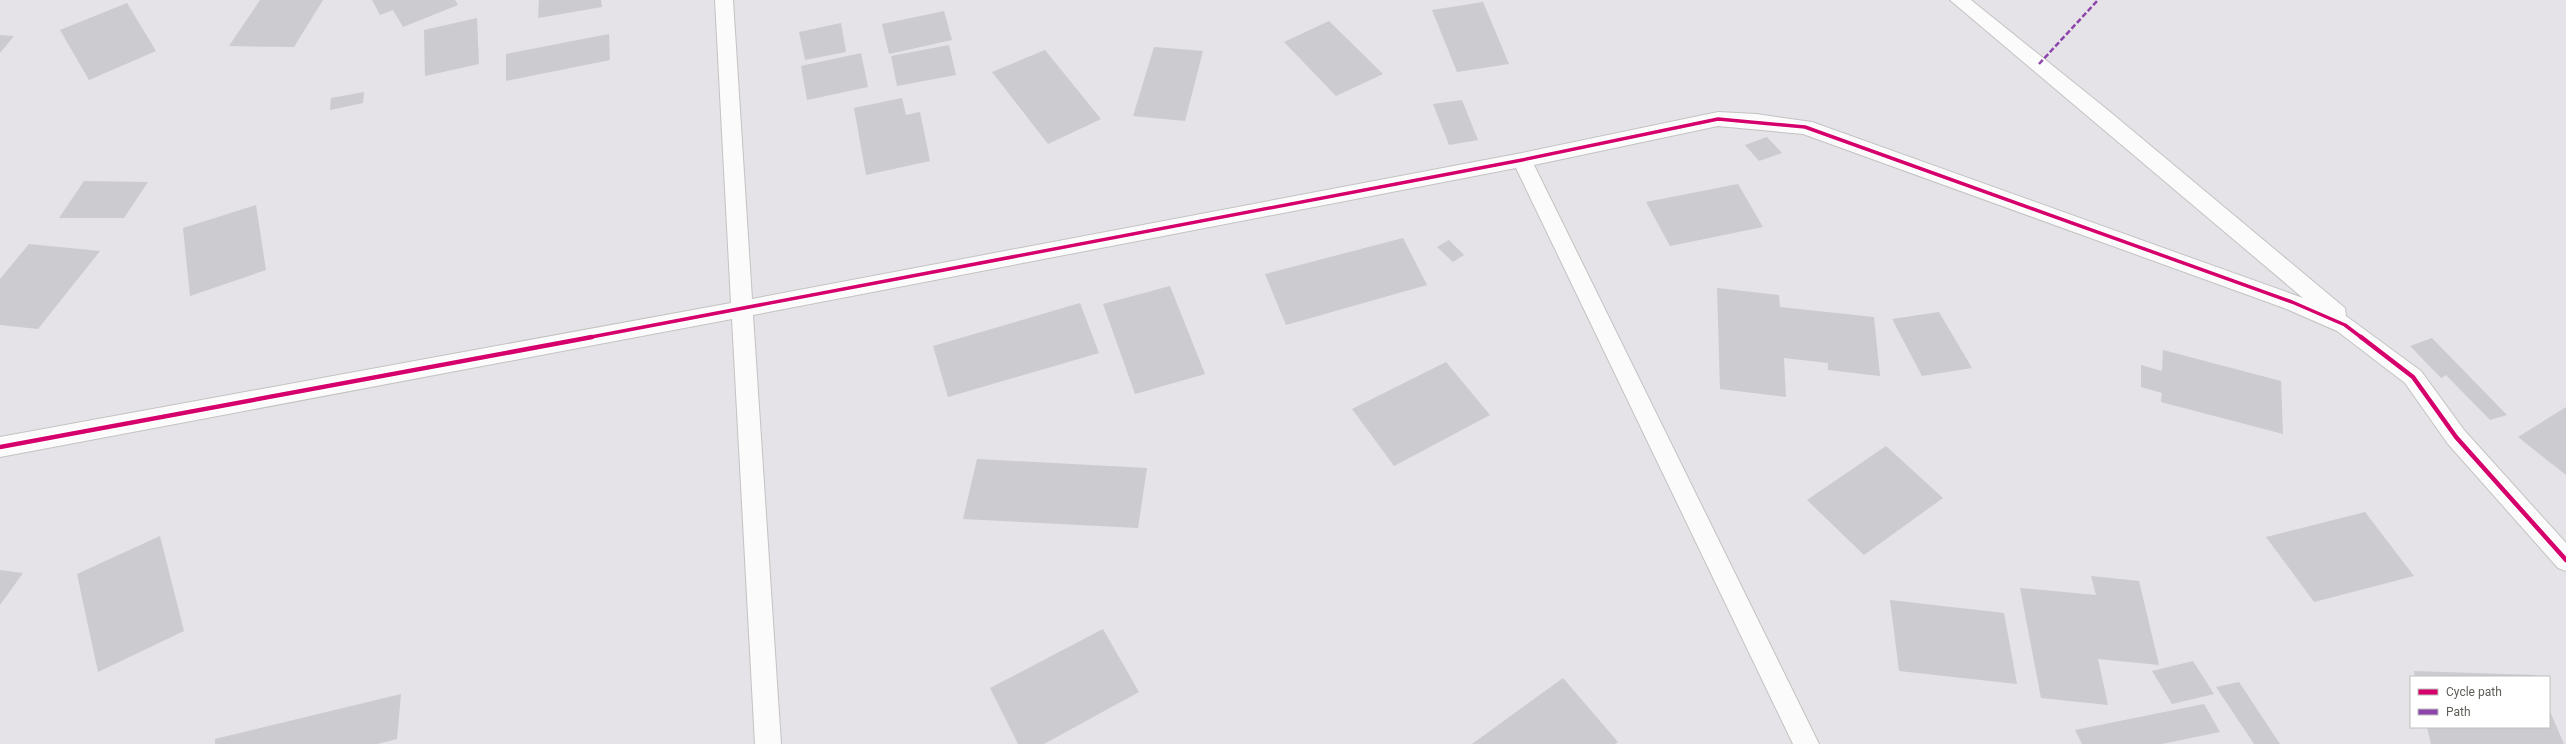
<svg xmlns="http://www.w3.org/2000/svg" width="2566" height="744" font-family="Roboto,sans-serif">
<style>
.building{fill:#cccbcf}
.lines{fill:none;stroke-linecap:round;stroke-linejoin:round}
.street-casing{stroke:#c3c3c2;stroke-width:2}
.street{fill:#fbfbfc;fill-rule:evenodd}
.quiet{stroke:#8e44ad;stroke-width:2.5;stroke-dasharray:5.5 2.5;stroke-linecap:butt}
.cycleway-far1-casing{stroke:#fff;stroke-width:5.5}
.cycleway-casing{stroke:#fff;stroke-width:7}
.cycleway-far1{stroke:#d6006c;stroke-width:3.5}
.cycleway{stroke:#d6006c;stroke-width:4.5}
</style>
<rect width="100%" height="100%" fill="#e5e2e8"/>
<path class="building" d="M260,0H323L294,47L229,46Z
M372,0H455L458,5L403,27L393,10L380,15Z
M539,0H601L602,7L538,18Z
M1483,2L1509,64L1457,72L1432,10Z
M127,3L156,51L89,80L60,30Z
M944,11L952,40L889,54L882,24Z
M477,18L479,64L425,76L424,30Z
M1329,21L1383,74L1336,96L1284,42Z
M841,23L846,52L805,60L799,32Z
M609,34L610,60L506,81V54Z
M0,35L14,36L0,53Z
M949,45L956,75L897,86L891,56Z
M1154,47L1203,51L1185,121L1133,116Z
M1045,50L1101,119L1048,144L992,72Z
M861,53L868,87L807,100L801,66Z
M364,92L363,103L330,110L331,98Z
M902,98L906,115L920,112L930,161L866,175L854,108Z
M1462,100L1478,140L1449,145L1433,104Z
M1767,137L1782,153L1759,161L1745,145Z
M84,181L148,182L124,218H59Z
M1738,184L1763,227L1670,246L1646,202Z
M256,205L266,270L190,296L183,228Z
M1403,238L1427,285L1286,325L1265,274Z
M1449,240L1464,255L1453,262L1437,247Z
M29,244L100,251L38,329L0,325V279Z
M1170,286L1205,374L1135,394L1103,304Z
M1717,288L1779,295L1780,307L1874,317L1880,376L1828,370V363L1784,358L1786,397L1720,389Z
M1080,303L1099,353L948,397L933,346Z
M1939,312L1972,368L1922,376L1892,319Z
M2432,338L2507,415L2490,420L2446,375L2441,378L2410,346Z
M2163,350L2281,381L2283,434L2161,402L2162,393L2141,387V365L2162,371Z
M1446,362L1490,415L1394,466L1352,409Z
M2566,407V475L2518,437Z
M1886,446L1943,498L1864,555L1807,500Z
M977,459L1147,468L1138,528L963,519Z
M2365,512L2414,576L2314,602L2266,537Z
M160,536L184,631L98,672L77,574Z
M0,570L23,573L0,605Z
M2091,576L2139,581L2159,665L2098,659L2108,705L2041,698L2020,588L2096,595Z
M1890,600L2004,613L2017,684L1899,671Z
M1103,629L1139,692L1044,744H1018L990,688Z
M2193,661L2214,694L2172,704L2152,671Z
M2414,671L2535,675L2536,677H2415Z
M1563,678L1618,742L1615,744H1472Z
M2239,682L2280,744H2254L2216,687Z
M401,694L397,739L377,744H215V739Z
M2204,704L2220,732L2162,744H2082L2075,730Z
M2549,709L2564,744H2431L2427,727H2549Z"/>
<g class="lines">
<g class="street-casing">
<path id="street" d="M715,0H733L752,299L1522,153L1718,112L1756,114L1812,122L2303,298L1950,0H1971L2109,111L2345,308L2346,316L2421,371L2464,430L2566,543V571L2558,568L2448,444L2405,383L2337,331L2284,308L1803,134L1718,126L1534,165L1819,744H1793L1516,168L753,315L781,744H755L732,319L0,457V437L731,303Z"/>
</g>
<use href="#street" class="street"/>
<path class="quiet" d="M2039,64L2098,0"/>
<g class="cycleway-far1-casing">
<path id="cycleway-far1" d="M586,338L1522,160L1718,119L1805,127L2292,302L2345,325L2362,338"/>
</g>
<g class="cycleway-casing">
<path id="cycleway" d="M2361,337L2413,377L2456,437L2566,560
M0,447L592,337"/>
</g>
<use href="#cycleway-far1" class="cycleway-far1"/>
<use href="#cycleway" class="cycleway"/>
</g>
<rect x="2410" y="676" width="140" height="52" fill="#ffffff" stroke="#bebfbc"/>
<rect x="2418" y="689" width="20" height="6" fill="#d6006c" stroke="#bebfbc"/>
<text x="2446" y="696" font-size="12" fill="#5d6058">Cycle path</text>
<rect x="2418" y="709" width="20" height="6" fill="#8e44ad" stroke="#bebfbc"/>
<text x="2446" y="716" font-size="12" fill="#5d6058">Path</text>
</svg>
